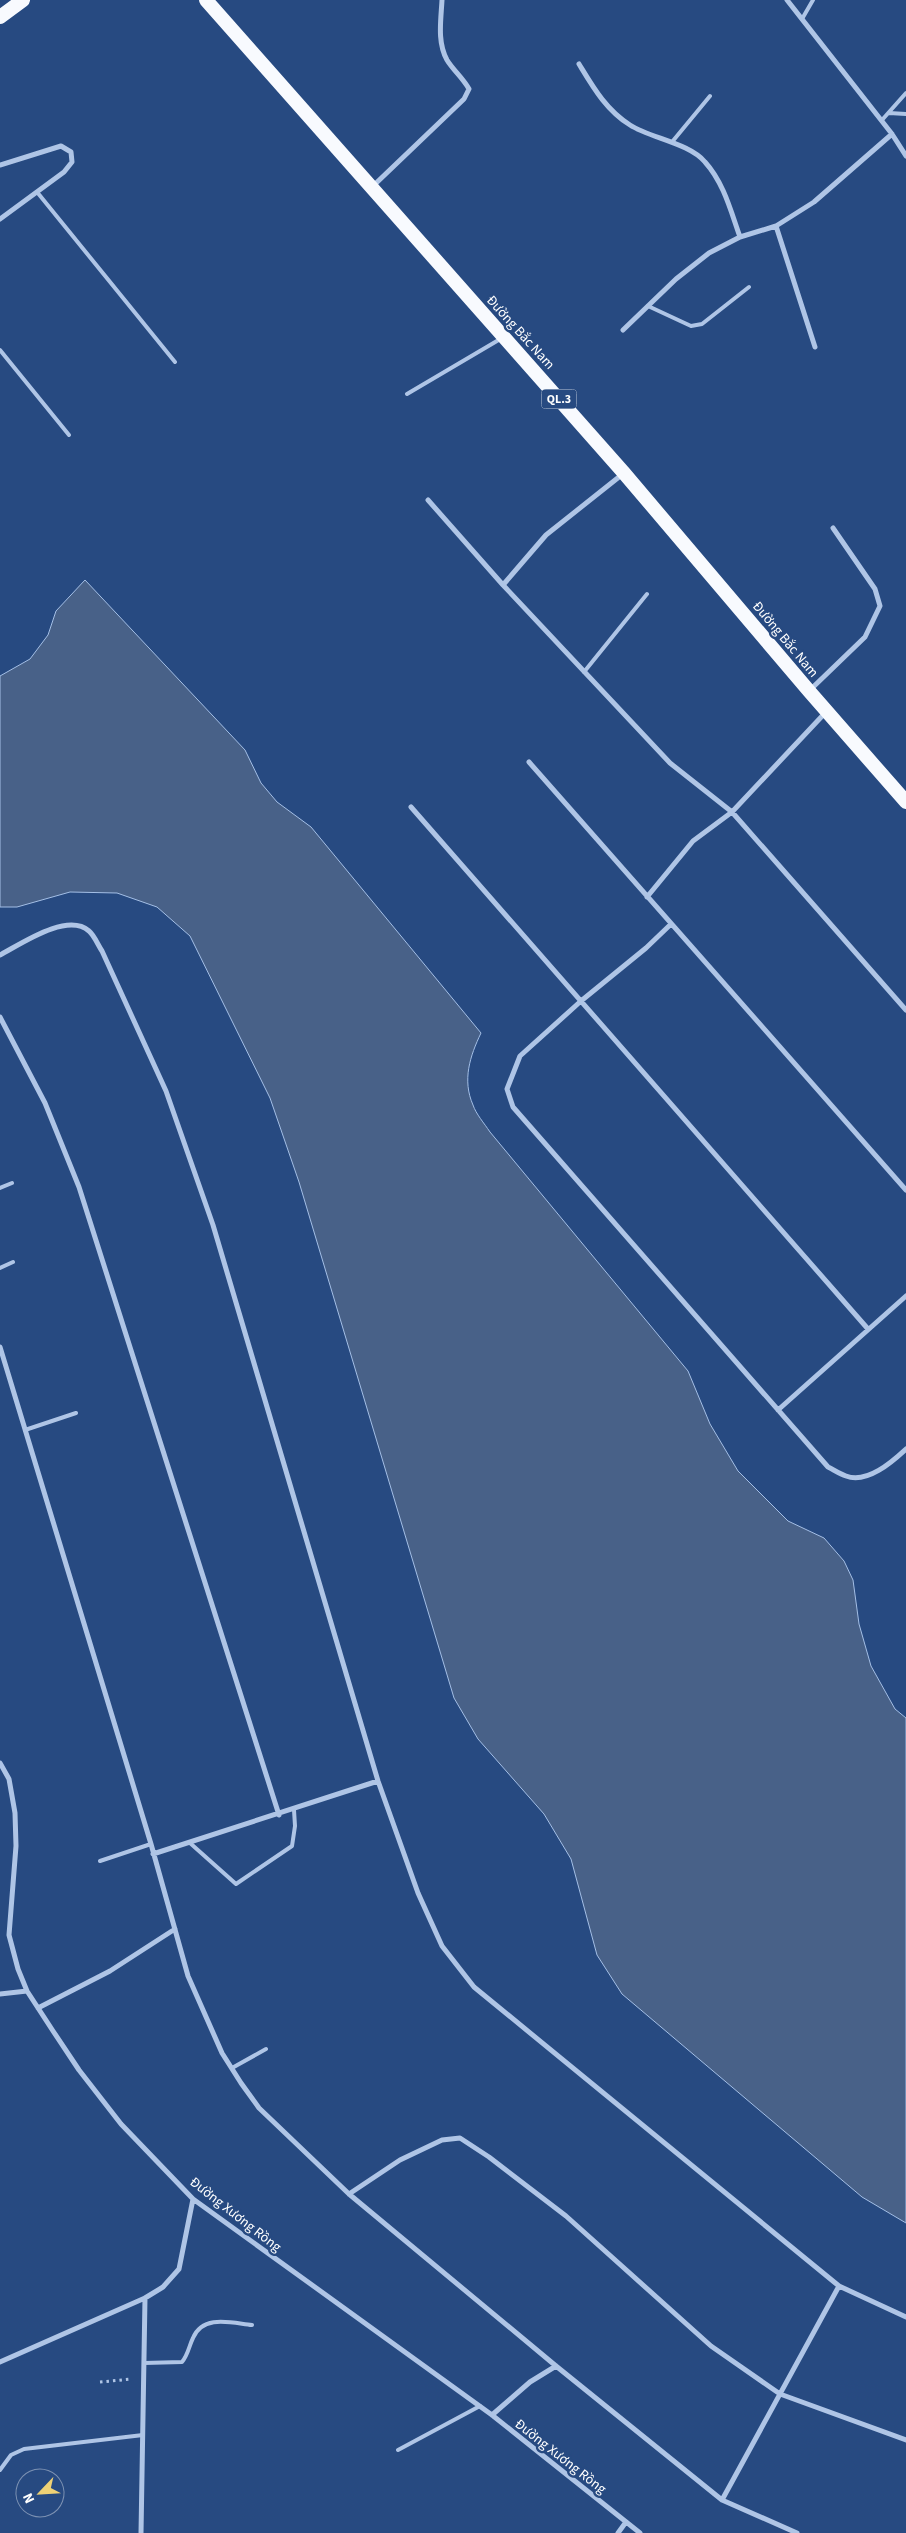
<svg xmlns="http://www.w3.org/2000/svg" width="906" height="2533" font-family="'Source Sans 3',sans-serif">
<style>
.water{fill:#486188;stroke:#a4bfe6}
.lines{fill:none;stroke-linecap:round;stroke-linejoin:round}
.path{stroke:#afc5e6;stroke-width:3;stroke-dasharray:2.5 4;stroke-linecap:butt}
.service{stroke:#afc5e6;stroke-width:4}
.minor{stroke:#afc5e6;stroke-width:5}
.trunk{stroke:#f8fafe;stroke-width:14}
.labels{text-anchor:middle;stroke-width:5;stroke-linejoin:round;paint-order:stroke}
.shield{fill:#274a81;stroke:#bec9d9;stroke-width:1}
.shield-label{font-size:12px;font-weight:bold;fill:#fff}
.street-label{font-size:14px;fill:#fff;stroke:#274a81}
</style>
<rect width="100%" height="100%" fill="#274a81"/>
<path class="water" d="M85,580L245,750L261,783L277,802L311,827L481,1033C470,1056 462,1080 473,1105C476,1114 484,1123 490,1132L688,1371L710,1424L738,1471L788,1521L824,1538L844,1561L853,1580L859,1624L871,1666L895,1709L906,1718V2223L862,2197L622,1994L597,1955L571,1859L544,1814L478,1739L454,1698L299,1182L270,1098L190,936L157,907L117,893L70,892L17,907H0V676L30,659L48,635L56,611Z"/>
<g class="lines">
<path class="path" d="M100,2382L132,2379"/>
<path class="service" d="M802,19L813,0
M889,113L906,114
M882,120L906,93
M672,142L710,96
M37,192L175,362
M648,306L691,326L702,324L749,287
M0,350L69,435
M407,394L502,338
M584,672L647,594
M0,1188L12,1183
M0,1268L13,1262
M25,1430L76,1413
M190,1843L236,1884L292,1846L295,1826L294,1810
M100,1861L151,1844
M232,2068L266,2049
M144,2363L182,2362C188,2355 189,2346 193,2338C203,2314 232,2323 252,2325
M398,2450L480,2406
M0,2470L11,2455L24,2449L143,2435"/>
<path class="minor" d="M787,0L892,134L906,156
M579,64C593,87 606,110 630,125C650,138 689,143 705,162C724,183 731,212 740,237
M0,165L61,146L71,152L72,162L64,172L0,219
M372,187L464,99L469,89C463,78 453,70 447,60C437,42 441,20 442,0
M776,226L815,347
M623,330L676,279L709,253L740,237L776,226L814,202L892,134
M428,500L503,585L670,763L732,812L906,1010
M503,585L546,535L624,473
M809,691L865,637L880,606L875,589L833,528
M529,762L906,1190
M411,807L868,1329
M647,897L693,841L732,812L825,713
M670,925L646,948L581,1001L520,1056L507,1089L513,1107L828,1467C834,1470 840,1474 846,1476C867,1484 892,1462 906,1449
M0,955C21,944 67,912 89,931C94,935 98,945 102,951L166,1091L213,1225L378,1781L418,1893L442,1946L474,1987L839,2286L906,2317
M0,1017L45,1103L79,1187L279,1815
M0,1347L151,1844L188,1976L222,2053L241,2083L259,2108L349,2194L556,2366L722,2500L797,2533
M778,1410L906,1296
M0,1763L9,1779L15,1813L16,1846L9,1935L18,1969L27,1991L53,2031L79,2070L121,2124L193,2199L492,2415L640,2533
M153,1854L378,1781
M0,1994L27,1991
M38,2008L110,1971L175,1929
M349,2194L400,2160L442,2140L460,2138L489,2157L566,2216L711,2346L780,2394L906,2440
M0,2362L145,2298
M492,2415L530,2382L556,2366
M722,2500L839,2286
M141,2533L145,2298L163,2287L179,2269L193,2199
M618,2533L626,2522"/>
<path class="trunk" d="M206,0L624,473L809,691L906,802
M0,17L23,0"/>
</g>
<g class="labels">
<rect class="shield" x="541.5" y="389.5" width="35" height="19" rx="4"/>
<g class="shield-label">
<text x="559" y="403">QL.3</text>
</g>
<g class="street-label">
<text transform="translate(521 332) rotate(48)" y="5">Đường Bắc Nam</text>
<text transform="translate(786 639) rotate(50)" y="5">Đường Bắc Nam</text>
<text transform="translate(236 2214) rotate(38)" y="5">Đường Xương Rồng</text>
<text transform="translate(561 2456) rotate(38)" y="5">Đường Xương Rồng</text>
</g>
</g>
<g transform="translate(40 2493) rotate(245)"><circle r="24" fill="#274a81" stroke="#7d92b3"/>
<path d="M0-4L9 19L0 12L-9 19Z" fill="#eed175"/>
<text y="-8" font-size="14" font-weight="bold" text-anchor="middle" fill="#ffffff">N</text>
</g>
</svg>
